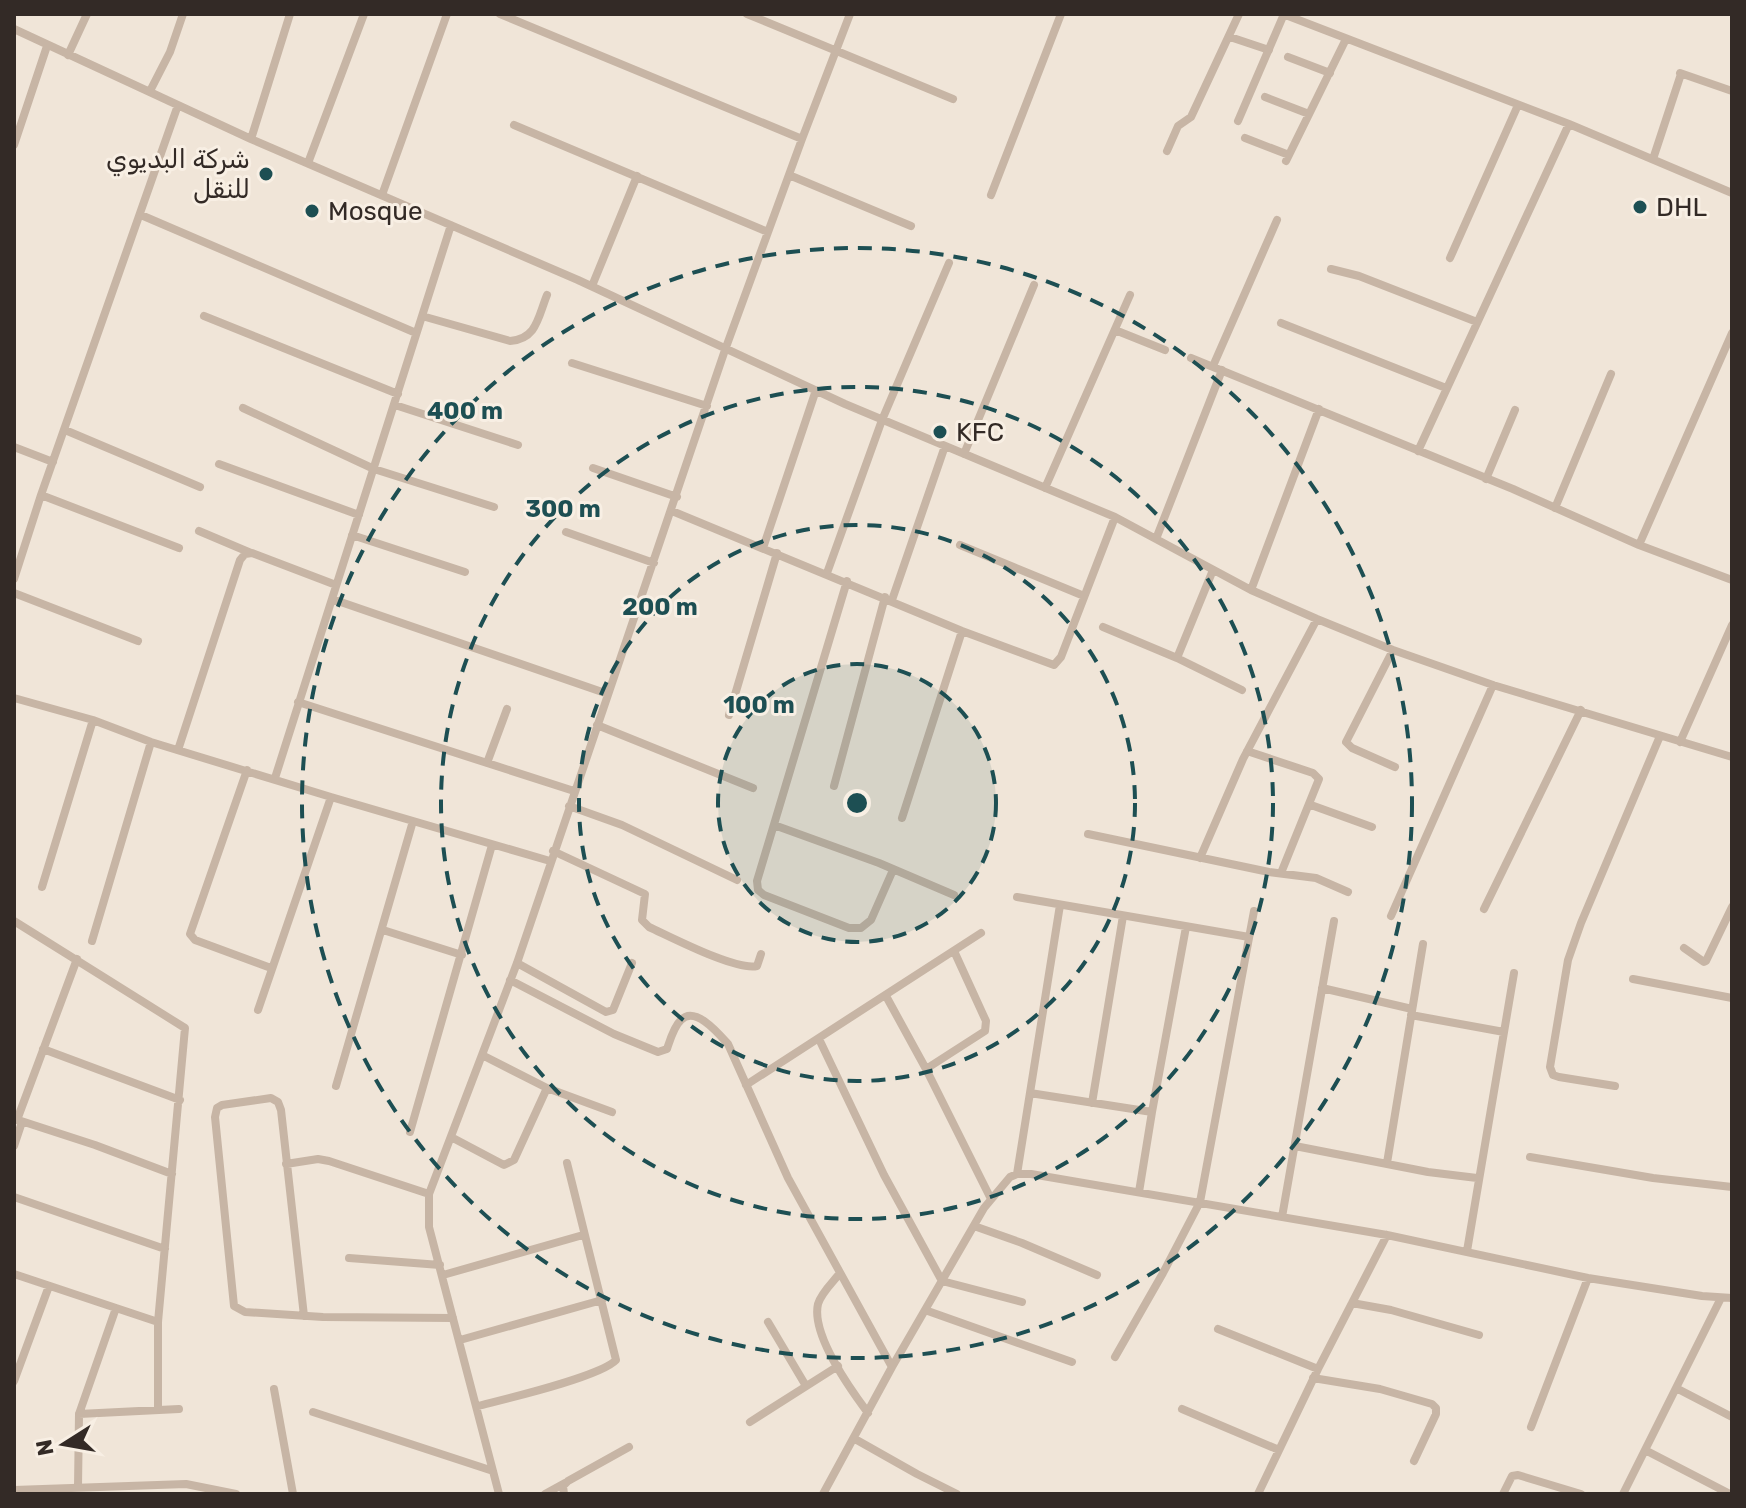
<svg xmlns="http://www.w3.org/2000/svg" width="1746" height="1508" font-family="Rubik,'Noto Sans Arabic',sans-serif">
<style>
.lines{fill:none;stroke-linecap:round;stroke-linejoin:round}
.minor{stroke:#c7b5a5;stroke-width:8}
.ring{fill:none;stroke:#1d4f53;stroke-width:4;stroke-dasharray:14 10}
.poi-dot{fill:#1d4f53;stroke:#f8efe4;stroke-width:3}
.labels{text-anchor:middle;stroke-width:6;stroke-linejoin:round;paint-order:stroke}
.poi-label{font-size:26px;fill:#332a26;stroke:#f8efe4;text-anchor:start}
.centre{fill:#1d4f53;stroke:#f8efe4;stroke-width:4}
.ring-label{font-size:24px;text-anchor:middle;font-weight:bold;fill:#1d4f53;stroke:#f8efe4;stroke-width:6;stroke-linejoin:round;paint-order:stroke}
</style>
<rect width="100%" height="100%" fill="#f0e5d8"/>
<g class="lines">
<path class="minor" d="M500,14L802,139
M747,14L953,99
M1283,14L1569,124L1732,193
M14,29L251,139L578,280L845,404L1115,517L1251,590L1317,619L1393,650L1493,685L1732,757
M1230,37L1269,50
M68,55L87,14
M1288,57L1330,73
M1680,73L1732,91
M150,91L170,52L183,14
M1265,97L1309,114
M1238,121L1284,14
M514,125L768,232
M1245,138L1289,155
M251,139L290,14
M14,145L47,46
M1167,151L1178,126L1191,117L1239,14
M1653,159L1681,74
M1286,161L1346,39
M308,163L364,14
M789,175L911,226
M382,195L447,14
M991,195L1061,14
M141,215L416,333
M1450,258L1518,105
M1331,269L1359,276L1477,322
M592,286L637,176
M204,316L398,394
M422,316L510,341C537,339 538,317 547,295
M1281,323L1446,388
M1115,330L1165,350
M1191,358L1513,489L1639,545L1732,580
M572,363L707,406
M1213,366L1277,220
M395,405L518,445
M243,408L374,469L494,507
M65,430L200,487
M14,447L53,462
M1418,451L1569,124
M964,454L1034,285
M219,464L359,515
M593,468L677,497
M1486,479L1515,410
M1045,488L1130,295
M41,495L179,548
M1555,508L1611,374
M672,511L962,631L1054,665L1061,657L1115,517
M199,531L251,553
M566,532L654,563
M352,535L465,572
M1156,539L1222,370
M960,545L1084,596
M1639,545L1732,333
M763,548L816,390
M827,573L882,420L949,263
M14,579L41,495L178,105
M847,581L757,881L758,890L764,895L849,928H861L871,920L893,870
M1251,590L1319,409
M14,593L138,641
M332,599L608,694
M892,600L945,446
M1103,627L1177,658L1242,690
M1393,650L1346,742L1352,748L1395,767
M1177,658L1213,570
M14,698L93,720L151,742L331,797L550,861
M298,702L574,791
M729,715L777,553
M597,725L753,788
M1680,742L1732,625
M178,750L240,560L245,554L252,553L336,585
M1247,751L1313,773L1319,779L1281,873
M487,763L507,709
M247,770L190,934L195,940L271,968
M275,778L451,225
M834,786L885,597
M1311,805L1372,827
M569,806L622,825L737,880
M902,818L962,631
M774,825L879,863L954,895
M1088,834L1269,872L1316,878L1348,892
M553,851L645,894L642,920L649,927C671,937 736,971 757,966L761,954
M1200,858L1243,759L1317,619
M42,887L93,720
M1017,897L1249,937
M1484,909L1581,710
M1391,916L1493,685
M14,921L185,1028L158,1322V1410
M383,930L462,955
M92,941L151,742
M1684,948L1704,962L1706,961L1732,907
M517,963L606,1012L613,1010L632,963
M1633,979L1732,998
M510,980L614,1034L658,1052L667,1049C670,1040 674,1026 681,1020C695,1005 719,1034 728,1044L788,1178L892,1367
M1322,988L1412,1009
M886,996L926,1069L991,1199
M258,1010L331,797
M1411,1015L1504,1032
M819,1039L884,1175L942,1281L1022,1302
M43,1049L180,1100
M482,1055L547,1088L612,1112
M926,1069L985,1031L986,1021L954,951
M746,1085L981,933
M336,1086L413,821
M1615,1086L1559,1077L1553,1075L1550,1067L1568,960L1581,923L1660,736
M1030,1093L1152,1112L1139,1192
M1092,1103L1123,916
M1152,1112L1186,927
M15,1119L95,1145L172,1174
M17,1120L77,959
M410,1132L492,845
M451,1137L504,1165L514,1160L547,1088
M14,1146L22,1122
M1295,1146L1428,1172L1477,1178
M1530,1157L1653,1178L1732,1187
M1387,1163L1423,944
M286,1164L318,1159L329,1161L429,1194
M1017,1174L1060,905
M14,1197L165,1249
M1282,1217L1334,921
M974,1226L1022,1243L1097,1275
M1467,1251L1514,973
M349,1258L440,1265
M840,1273C833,1282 821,1293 818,1304C811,1334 850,1389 868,1413
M14,1274L158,1322
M443,1275L583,1235
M1352,1303L1391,1310L1479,1335
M925,1310L1072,1362
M304,1316L281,1110L278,1102L271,1098L222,1105L217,1108L215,1117L234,1306L245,1312L323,1317L453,1318
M768,1322L806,1386
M1218,1329L1318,1369
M460,1340L602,1300
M1115,1357L1163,1273L1200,1202L1254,911
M1313,1378L1380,1389L1432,1404L1436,1408V1414L1414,1461
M14,1381L49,1286
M1676,1388L1732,1417
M274,1389L293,1494
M478,1406C505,1399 600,1377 616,1360L567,1163
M1182,1409L1279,1450
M313,1412L493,1471
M79,1414L179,1409
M750,1422L838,1366
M1531,1427L1588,1278
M855,1439L917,1474L957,1494
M1645,1450L1730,1494
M78,1487L79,1414L116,1308
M14,1490L186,1484L236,1494
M499,1494L429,1227V1194L517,963L725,350L802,139L850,14
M545,1494L565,1483
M564,1494L563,1486L568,1481L629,1447
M823,1494L892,1367L984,1208L1010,1177L1017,1174H1031L1387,1235L1588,1278L1702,1296L1732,1298
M1258,1494L1318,1369L1387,1235
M1503,1494L1512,1476L1518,1475L1581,1494
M1623,1494L1721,1298"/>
</g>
<circle cx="857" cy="803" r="139" fill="#1d4f53" fill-opacity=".12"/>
<g class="ring">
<circle cx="857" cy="803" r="139"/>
<circle cx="857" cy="803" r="278"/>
<circle cx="857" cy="803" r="416"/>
<circle cx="857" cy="803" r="555"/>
</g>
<g class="poi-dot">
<circle cx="266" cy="174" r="8"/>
<circle cx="1640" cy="207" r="8"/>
<circle cx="312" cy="211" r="8"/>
<circle cx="940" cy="432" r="8"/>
</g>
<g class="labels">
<g class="poi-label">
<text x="250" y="168" text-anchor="end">شركة البديوي<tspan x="250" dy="30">للنقل</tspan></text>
<text x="1656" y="216">DHL</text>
<text x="328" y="220">Mosque</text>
<text x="956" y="441">KFC</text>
</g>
</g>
<circle cx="857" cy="803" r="12" class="centre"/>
<g class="ring-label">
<text x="465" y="419">400 m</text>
<text x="563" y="517">300 m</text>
<text x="660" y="615">200 m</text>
<text x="759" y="713">100 m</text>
</g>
<rect width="1746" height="1508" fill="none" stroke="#332a26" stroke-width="32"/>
<g transform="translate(64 1444) rotate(259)" stroke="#f8efe4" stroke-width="6" paint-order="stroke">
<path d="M0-6L14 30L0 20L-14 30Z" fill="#332a26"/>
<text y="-12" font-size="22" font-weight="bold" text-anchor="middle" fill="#332a26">N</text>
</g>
</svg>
